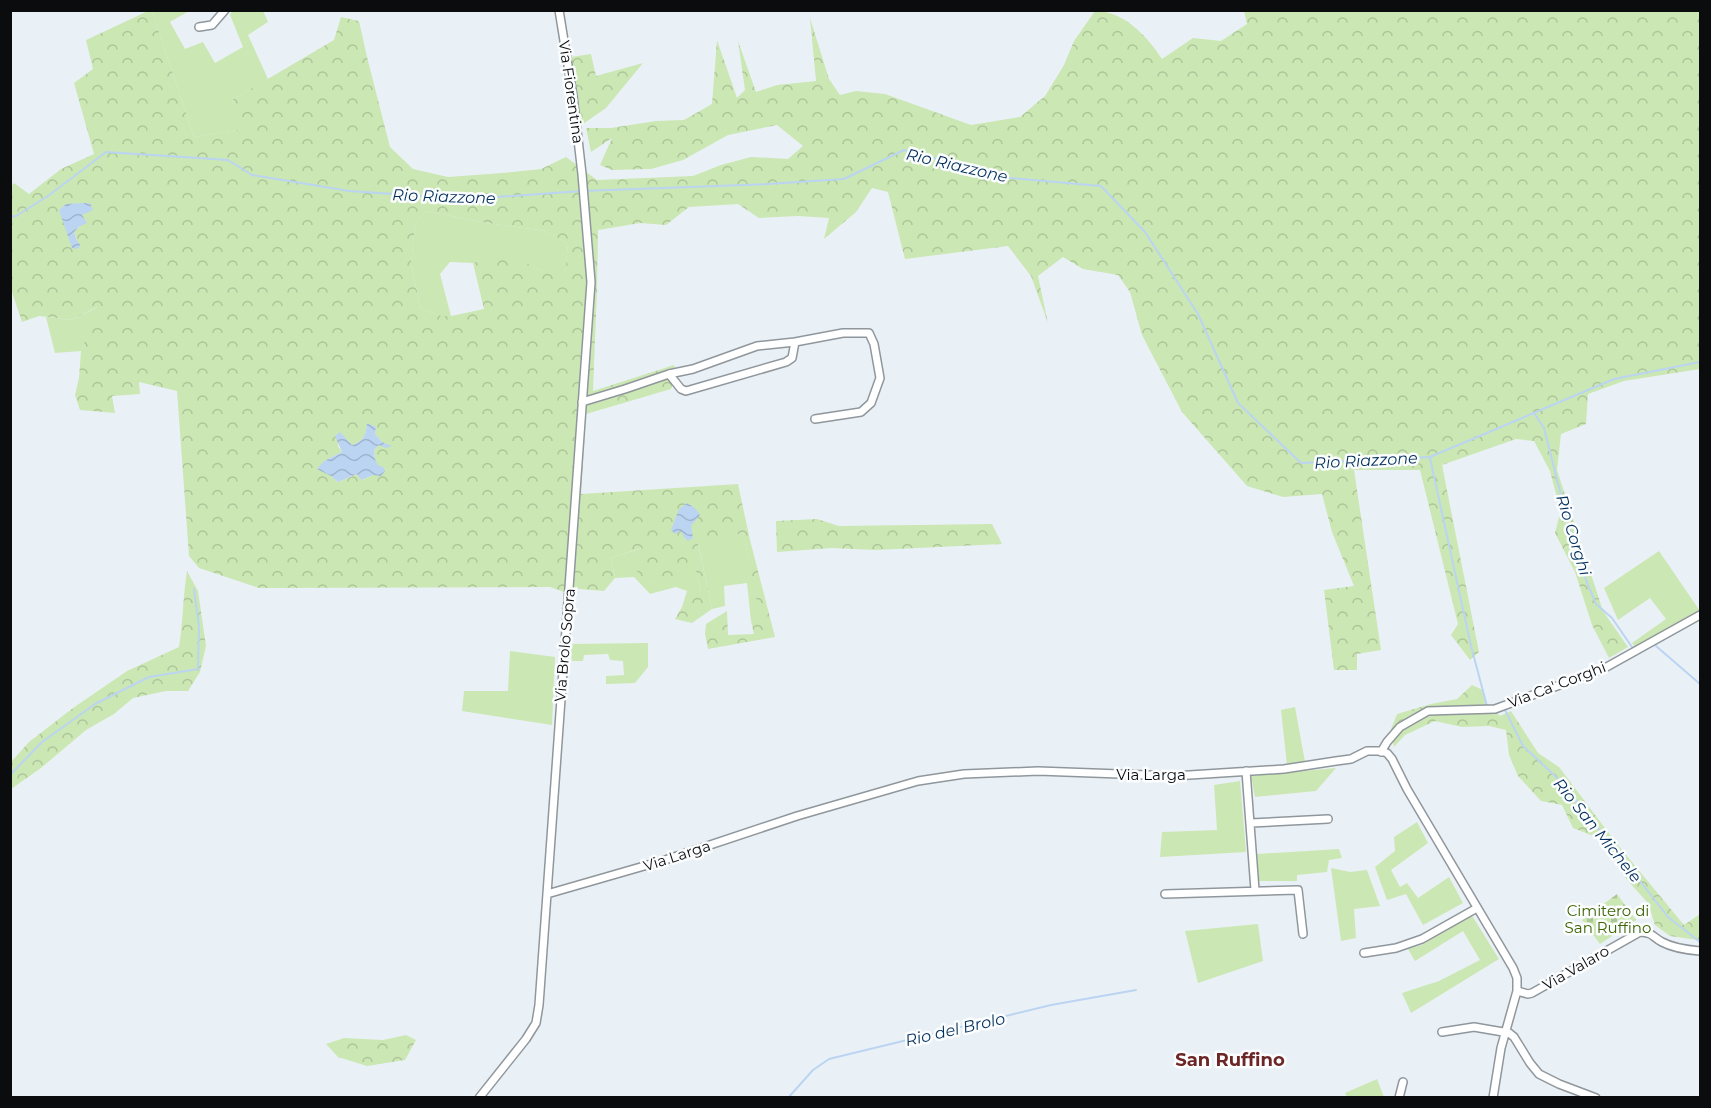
<svg xmlns="http://www.w3.org/2000/svg" width="1711" height="1108" font-family="Montserrat,sans-serif">
<style>
.green{fill:#cbe7b3}
.forest{fill:url(#forest-crowns);fill-rule:evenodd}
.cemetery{fill:url(#cemetery-stones)}
.water{fill:url(#water-waves)}
.lines{fill:none;stroke-linecap:round;stroke-linejoin:round}
.stream{stroke:#bbd4f2;stroke-width:2}
.minor-casing{stroke:#90979c;stroke-width:10}
.minor{stroke:#fff;stroke-width:7}
.labels{text-anchor:middle;stroke-width:5;stroke-linejoin:round;paint-order:stroke}
.street-label{font-size:15px;fill:#0a0c0d;stroke:#fcfdfe}
.park-label{font-size:15px;fill:#3e6404;stroke:#fcfdfe}
.water-label{font-size:16px;font-style:italic;fill:#022f5c;stroke:#fcfdfe}
.quarter-label{font-size:18px;font-weight:bold;fill:#6c2625;stroke:#fcfdfe}
</style>
<defs>
<pattern id="forest-crowns" width="20" height="18" patternUnits="userSpaceOnUse" patternTransform="scale(1.5)"><rect width="20" height="18" fill="#cbe7b3"/><path d="M2 6a3 3 0 1 1 6 0M12 15a3 3 0 1 1 6 0" fill="none" stroke="#adc599"/></pattern>
<pattern id="cemetery-stones" width="16" height="16" patternUnits="userSpaceOnUse" patternTransform="scale(1.5)"><rect width="16" height="16" fill="#cbe7b3"/><path d="M2 7V4a2 2 0 0 1 4 0v3zM10 15v-3a2 2 0 0 1 4 0v3z" fill="#adc599"/></pattern>
<pattern id="water-waves" width="16" height="10" patternUnits="userSpaceOnUse" patternTransform="scale(1.5)"><rect width="16" height="10" fill="#bbd4f2"/><path d="M0 5q4-4 8 0t8 0" fill="none" stroke="#9fb5ce"/></pattern>
</defs>
<rect width="100%" height="100%" fill="#eaf1f6"/>
<path class="green" d="M152,11H189L170,22L185,49L203,42L215,63L243,47L230,15L232,11H263L268,22L248,35L268,79L232,100L244,129L194,137Z
M426,211L487,223L546,231L568,244L565,277L540,270L503,252L473,263L450,262L440,274L451,316H442L421,309L411,265L415,224Z
M98,307L81,351L55,353L46,317L71,320Z
M743,533L760,613L751,621L747,583L724,586L725,606L712,609L698,542Z
M643,548L647,585L696,570L701,591H687L676,587L650,594L634,577L615,578L611,558Z
M1659,551L1700,611L1636,648L1632,643L1666,619L1650,598L1618,620L1604,588Z
M648,643V667L635,683L606,684V676L624,675L623,661L610,660L608,654L584,655L583,661H572L570,644Z
M510,651L555,657L552,725L462,711L464,691H508Z
M1295,707L1305,762L1287,765L1281,710Z
M1336,768L1316,791L1255,797L1251,776Z
M1240,781L1246,852L1160,857L1162,832L1217,830L1214,785Z
M1417,822L1428,843L1391,870L1400,887L1407,883L1418,898L1449,877L1463,903L1423,925L1406,894L1387,900L1375,867L1395,851L1394,837Z
M1339,849L1342,858L1329,860L1327,872L1297,875V881H1259L1257,854Z
M1331,868L1350,872L1367,870L1380,906L1354,909L1356,938L1341,941Z
M1471,914L1499,959L1411,1013L1402,993L1439,981L1480,960L1463,931L1415,961L1408,949L1422,945Z
M1258,924L1263,961L1198,983L1185,931Z
M1377,1079L1384,1097H1347L1345,1093Z"/>
<path class="forest" d="M148,11H152L194,137L243,129L232,100L334,40L341,17L359,21L367,57L390,147L413,169L448,177L502,173L541,169L566,157L597,180L693,176L721,165L751,157L788,159L803,146L777,125L728,135L683,160L651,169L612,170L600,165L612,138L591,152L586,128H611L656,121L684,120L712,104L717,40L737,98L745,90L738,41L756,92L777,85L816,81L810,18L829,79L840,95L856,91L885,94L971,125L1020,117L1045,96L1064,65L1074,41L1095,11C1124,11 1147,36 1162,59L1193,38L1221,41L1247,24L1244,11H1700V369L1624,381L1588,394L1586,424L1561,434L1557,470L1603,611L1628,647L1609,658L1592,625L1575,572L1555,533L1560,513L1556,494L1550,471L1534,441L1516,439L1442,465L1479,652L1470,660L1451,635L1458,624L1420,470H1354L1381,650L1357,654V670H1334L1324,590L1354,586L1332,532L1322,494L1283,497L1247,486L1182,412L1142,335L1130,292L1118,275L1083,269L1063,257L1038,276L1048,323L1031,276L1008,246L905,259L888,192L872,188L856,212L824,239L829,218L798,216L759,218L738,204L689,207L666,225L640,223L598,230L597,288L593,391L674,365L676,372L671,389L586,414L581,494L738,484L750,540L775,637L708,649L705,634L706,624L727,611L728,635L754,634L751,621L759,612L743,533L698,543L712,609L692,623L675,619L682,607L687,591L701,590L696,571L647,585L634,567L642,548L611,558L615,578L604,591L579,589L576,586L575,596L550,587L259,588L199,568L189,556L177,391L139,382L140,394L112,396L115,413L80,410L75,395L79,378L81,351L97,307L71,320L39,316L22,322L11,289V187L14,183L29,194L61,169L94,154L74,83L93,69L86,40ZM67,204L87,212L82,215L80,226L74,232L77,241L65,224L59,210ZM426,211L487,223L546,231L568,244L565,276L540,270L503,251L473,263L484,309L451,316H442L421,309L411,265L415,224ZM367,424L376,427L375,434L382,442L374,450L375,459L381,475H373L361,480L358,474L338,482L331,476L324,461L342,452L338,446L340,433L352,445C364,441 366,435 367,424Z
M591,54L596,76L643,63L606,108L580,126L571,57Z
M817,519L839,526L992,524L1002,544L875,550L832,548L777,552L776,521Z
M187,571L198,591L206,646L200,672L188,691H166L133,698L114,714L86,730L41,768L11,789V762L29,742L73,708L127,671L179,647C183,622 183,596 187,571Z
M1472,685L1483,690L1486,703L1500,716L1511,711L1538,753L1559,767L1617,844L1684,925L1700,914V939L1697,940L1670,936L1655,925L1648,903L1627,880L1601,839L1573,828L1562,805L1541,801L1518,776L1509,755L1506,730L1489,726L1462,727L1435,721L1405,735L1394,747L1391,729L1397,714L1431,704L1457,699Z
M406,1035L416,1040L405,1060L367,1066L338,1057L326,1044L344,1038L383,1040Z"/>
<path class="cemetery" d="M1617,894L1636,920L1600,944L1582,920Z"/>
<path class="water" d="M81,203H90L93,210L82,215L87,223L80,226L74,232L77,241L80,244L79,248L75,249L72,248L59,210L66,204Z
M367,423L376,427L375,434L382,442L392,446L386,448L379,445L374,450L375,459L378,465L383,467L385,471L381,476L373,475L361,480L357,474L338,482L331,476L317,469L324,461L342,452L335,436L340,432L352,445C364,441 366,435 367,423Z
M687,503L695,508L700,515L691,526L693,538L688,541L684,537L681,531L675,534L671,530L679,509Z"/>
<g class="lines">
<path class="stream" d="M10,217L16,216L48,196L106,152L228,160L252,175L349,191L467,199L582,191L768,184L844,179L904,150L1009,178L1101,186L1145,232L1198,314L1238,403L1301,463L1430,457L1614,379L1700,362
M1534,413L1544,428L1569,527L1584,575L1596,604L1612,618L1632,647
M1430,458L1471,646L1487,706
M1656,646L1700,684
M1505,710L1523,746L1555,776L1612,845L1668,917L1700,942
M10,775L42,742L95,704L149,677L198,669L199,626L194,589
M788,1098L813,1070L829,1059L1051,1005L1136,990"/>
<g class="minor-casing">
<path id="minor" d="M199,27L212,25L225,10
M669,374L681,389L686,391L786,362L792,358L795,342
M582,402L625,389L669,374L693,369L757,346L795,342L843,333H869L874,344L880,378L871,403L861,412L815,419
M1381,752L1387,742L1400,727L1428,711L1495,709L1603,669L1700,615
M1246,771L1255,890
M1251,823L1328,819
M547,894L665,860L797,816L918,781L964,774L1038,771L1174,776L1284,769L1336,761L1351,759L1367,751H1380L1387,753L1392,759L1407,789L1513,968L1517,978V991L1501,1048L1493,1098
M1165,894L1298,890L1303,934
M1364,953L1396,948L1422,939L1477,908
M1517,991L1528,994L1532,993L1640,932C1654,933 1651,936 1662,942C1673,948 1688,950 1700,951
M1442,1032L1474,1027L1509,1033L1514,1037L1530,1063L1539,1074L1559,1084L1596,1098
M479,1098L526,1039L536,1023L539,1005L591,282L582,174L573,96L559,10
M1399,1098L1403,1082"/>
</g>
<use href="#minor" class="minor"/>
</g>
<g class="labels">
<g class="street-label">
<text transform="translate(571 92) rotate(82)" y="5">Via Fiorentina</text>
<text transform="translate(565 645) rotate(-85)" y="5">Via Brolo Sopra</text>
<text transform="translate(1557 685) rotate(-21)" y="5">Via Ca' Corghi</text>
<text x="1151" y="780">Via Larga</text>
<text transform="translate(677 856) rotate(-18)" y="5">Via Larga</text>
<text transform="translate(1576 968) rotate(-30)" y="5">Via Valaro</text>
</g>
<g class="park-label">
<text x="1608" y="916">Cimitero di<tspan x="1608" dy="17">San Ruffino</tspan></text>
</g>
<g class="water-label">
<text transform="translate(957 165) rotate(13)" y="6">Rio Riazzone</text>
<text transform="translate(444 196) rotate(2)" y="6">Rio Riazzone</text>
<text transform="translate(1366 460) rotate(-3)" y="6">Rio Riazzone</text>
<text transform="translate(1574 535) rotate(73)" y="6">Rio Corghi</text>
<text transform="translate(1598 830) rotate(51)" y="6">Rio San Michele</text>
<text transform="translate(955 1029) rotate(-13)" y="6">Rio del Brolo</text>
</g>
<g class="quarter-label">
<text x="1230" y="1066">San Ruffino</text>
</g>
</g>
<rect width="1711" height="1108" fill="none" stroke="#0a0c0d" stroke-width="24"/>
</svg>
